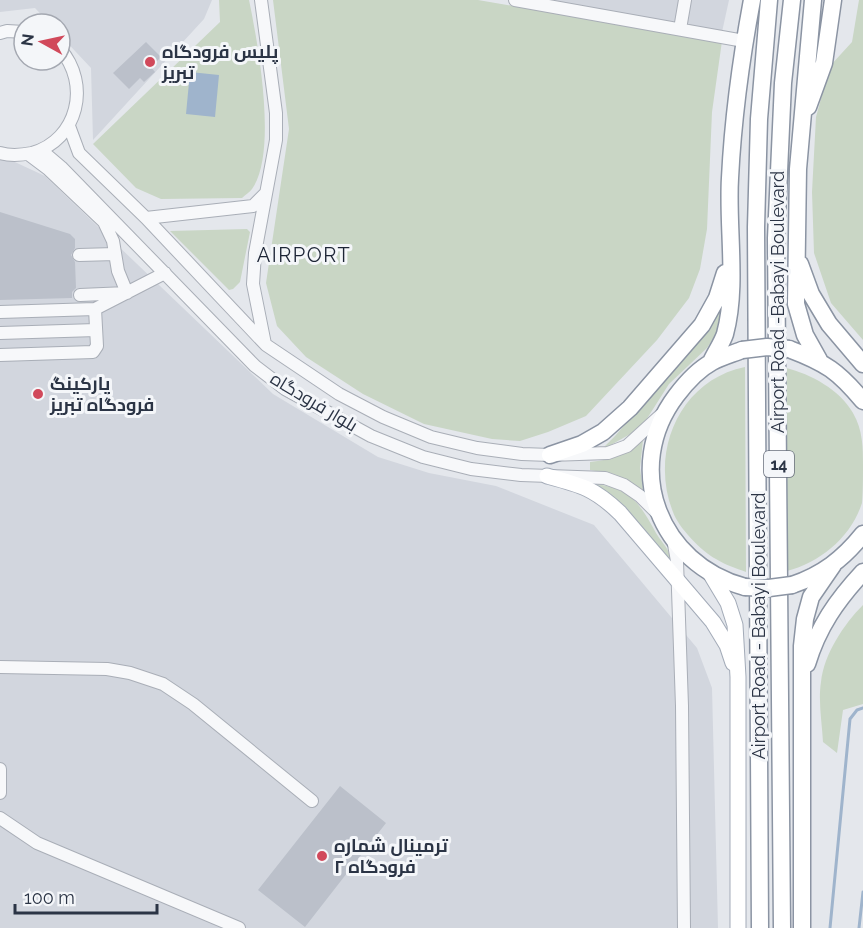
<svg xmlns="http://www.w3.org/2000/svg" width="863" height="928" font-family="Raleway,Cairo,sans-serif">
<style>
.built{fill:#d2d6de}
.green{fill:#c9d6c5}
.water{fill:#9fb4cc}
.lines{fill:none;stroke-linecap:round;stroke-linejoin:round}
.stream{stroke:#9fb4cc;stroke-width:3}
.building{fill:#bbc0ca}
.minor-casing{stroke:#a9aeb7;stroke-width:14}
.major-casing{stroke:#a3abb8;stroke-width:17}
.highway-casing{stroke:#8b94a3;stroke-width:19}
.minor{stroke:#f7f8fa;stroke-width:12}
.major{stroke:#fff;stroke-width:15}
.highway{stroke:#fff;stroke-width:16}
.highway-bridge-casing{stroke:#8b94a3;stroke-width:19;stroke-linecap:butt}
.highway-bridge{stroke:#fff;stroke-width:16}
.poi-dot{fill:#d1495b;stroke:#f4f6f9;stroke-width:2}
.labels{text-anchor:middle;stroke-width:6;stroke-linejoin:round;paint-order:stroke}
.shield{fill:#f4f6f9;stroke:#676e7b;stroke-width:1.5}
.shield-label{font-size:16px;font-weight:bold;fill:#2b3445}
.poi-label{font-size:18px;font-weight:bold;fill:#2b3445;stroke:#f4f6f9;text-anchor:start}
.street-label{font-size:18px;fill:#2b3445;stroke:#f4f6f9}
.neighbourhood-label{font-size:20px;letter-spacing:1.5px;fill:#1d2536;stroke:#f4f6f9}
</style>
<rect width="100%" height="100%" fill="#e4e7ec"/>
<path class="built" d="M0,0H212L204,19L93,140L91,68L60,35V24H50L35,8L0,12Z
M546,0H729L722,32Z
M4,157L45,176L273,394L378,457L429,473L496,486L594,525L697,648L712,688L718,928H0V159Z"/>
<path class="green" d="M219,0H249C258,43 278,153 252,189C250,192 245,195 242,198L161,199L136,188L93,144L220,22Z
M273,0H478L722,41L712,112L707,229L700,269L689,298L657,340L586,416L548,432L520,441L492,439L424,424L363,394L306,357L277,326L266,283L289,129Z
M859,0H863V340L831,303L814,253L812,192L816,117L830,66L852,42Z
M247,229L250,232L240,282L233,289L229,290L170,231Z
M722,304L716,334L707,348L669,384L641,428L609,446L594,449L604,447L615,436L698,340Z
M745,367L746,572C736,568 725,565 716,559C702,552 678,527 673,512C649,452 680,380 745,367Z
M786,368C811,374 840,390 853,413C863,430 863,448 863,466C863,477 863,492 862,503C851,537 821,562 787,571Z
M643,440L640,468L643,491L614,474L590,470V462C611,460 628,455 643,440Z
M596,484C632,489 640,504 656,533C666,549 670,547 671,567C648,538 627,505 596,484Z
M863,605V704L843,710L837,753L823,742C822,723 818,701 821,682C824,654 844,624 863,605Z"/>
<path class="water" d="M190,72L219,75L215,117L186,114Z"/>
<g class="lines">
<path class="stream" d="M830,928L850,719L857,710L863,708
M859,928L863,892"/>
</g>
<path class="building" d="M146,42L161,57L151,67L155,72L144,82L140,78L129,89L113,73Z
M0,212L70,234L75,239V248L71,255L75,262L76,288L72,292V298L0,300Z
M340,786L386,823L305,927L258,890Z"/>
<g class="lines">
<g class="minor-casing">
<path id="minor" d="M261,0L276,113V140L255,253L253,284L265,344
M515,0L744,41
M680,29L685,0
M0,33L7,31L24,32
M69,126L79,153L146,218L266,345L339,394L383,417L431,437L477,448L522,454L550,455L608,453L627,446L661,415
M41,150L61,167L255,366L285,389L329,413L371,436L423,457L471,469L521,475L605,478L624,485L640,496L659,515
M0,153C10,156 22,155 32,153C78,140 91,84 60,49
M28,154L48,169L104,222L113,241L118,271L127,293L80,295
M146,218L253,206L266,193
M79,255L115,254
M0,312L95,309L165,273
M0,333L96,330
M0,355L93,352L97,346L95,309
M673,539L677,561L682,706L684,928
M0,667L107,669L130,673L163,684L193,704L312,801
M0,769V793
M0,818L37,843L239,928"/>
</g>
<g class="major-casing">
<path id="major" d="M547,476C581,485 594,488 620,513L713,622L727,645L733,663
M710,573L728,603L735,625L738,677V928"/>
</g>
<g class="highway-casing">
<path id="highway" d="M813,0L798,169L796,304L805,335L819,360
M808,107L824,63L833,0
M800,264L811,294L829,324L863,364
M789,349C826,363 838,371 863,401
M742,350C732,354 721,357 712,362C699,369 685,384 676,396C622,468 659,564 745,587
M711,362C715,353 722,343 725,334C738,286 727,227 730,178C733,118 741,59 752,0
M550,455L582,444L603,432L630,408L702,325L717,298L725,273
M792,585C822,575 843,559 863,534
M807,664C818,627 837,600 863,572
M760,928L756,227L759,119L769,0
M782,928L776,238L783,83L792,0
M802,928V646L805,619L811,597L833,565"/>
</g>
<use href="#minor" class="minor"/>
<use href="#major" class="major"/>
<use href="#highway" class="highway"/>
<g class="highway-bridge-casing">
<path id="highway-bridge" d="M742,350L767,347L789,349
M745,587L769,588L792,585"/>
</g>
<use href="#highway-bridge" class="highway-bridge"/>
</g>
<g class="poi-dot">
<circle cx="150" cy="62" r="6"/>
<circle cx="38" cy="394" r="6"/>
<circle cx="322" cy="856" r="6"/>
</g>
<g class="labels">
<rect class="shield" x="764" y="451" width="30" height="26" rx="4.5"/>
<g class="shield-label">
<text x="779" y="470">14</text>
</g>
<g class="poi-label">
<text x="162" y="58">پلیس فرودگاه<tspan x="162" dy="21">تبریز</tspan></text>
<text x="50" y="390">پارکینگ<tspan x="50" dy="21">فرودگاه تبریز</tspan></text>
<text x="334" y="852">ترمينال شماره<tspan x="334" dy="21">۲ فرودگاه</tspan></text>
</g>
<g class="street-label">
<text transform="translate(778 302) rotate(-90)" y="6">Airport Road -Babayi Boulevard</text>
<text transform="translate(314 402) rotate(31)" y="6">بلوار فرودگاه</text>
<text transform="translate(759 626) rotate(-90)" y="6">Airport Road - Babayi Boulevard</text>
</g>
<g class="neighbourhood-label">
<text x="304" y="262">AIRPORT</text>
</g>
</g>
<g transform="translate(42 42) rotate(278)"><circle r="28" fill="#f4f6f9" stroke="#a4a8b1" stroke-width="1.5"/>
<path d="M0-4.5L10 22L0 15L-10 22Z" fill="#d1495b"/>
<text y="-9" font-size="16" font-weight="bold" text-anchor="middle" fill="#2b3445">N</text>
</g>
<path d="M15 904v9h142v-9" fill="none" stroke="#2b3445" stroke-width="3"/>
<text x="24" y="904" font-size="18" fill="#2b3445" stroke="#f4f6f9" stroke-width="4.5" paint-order="stroke">100 m</text>
</svg>
